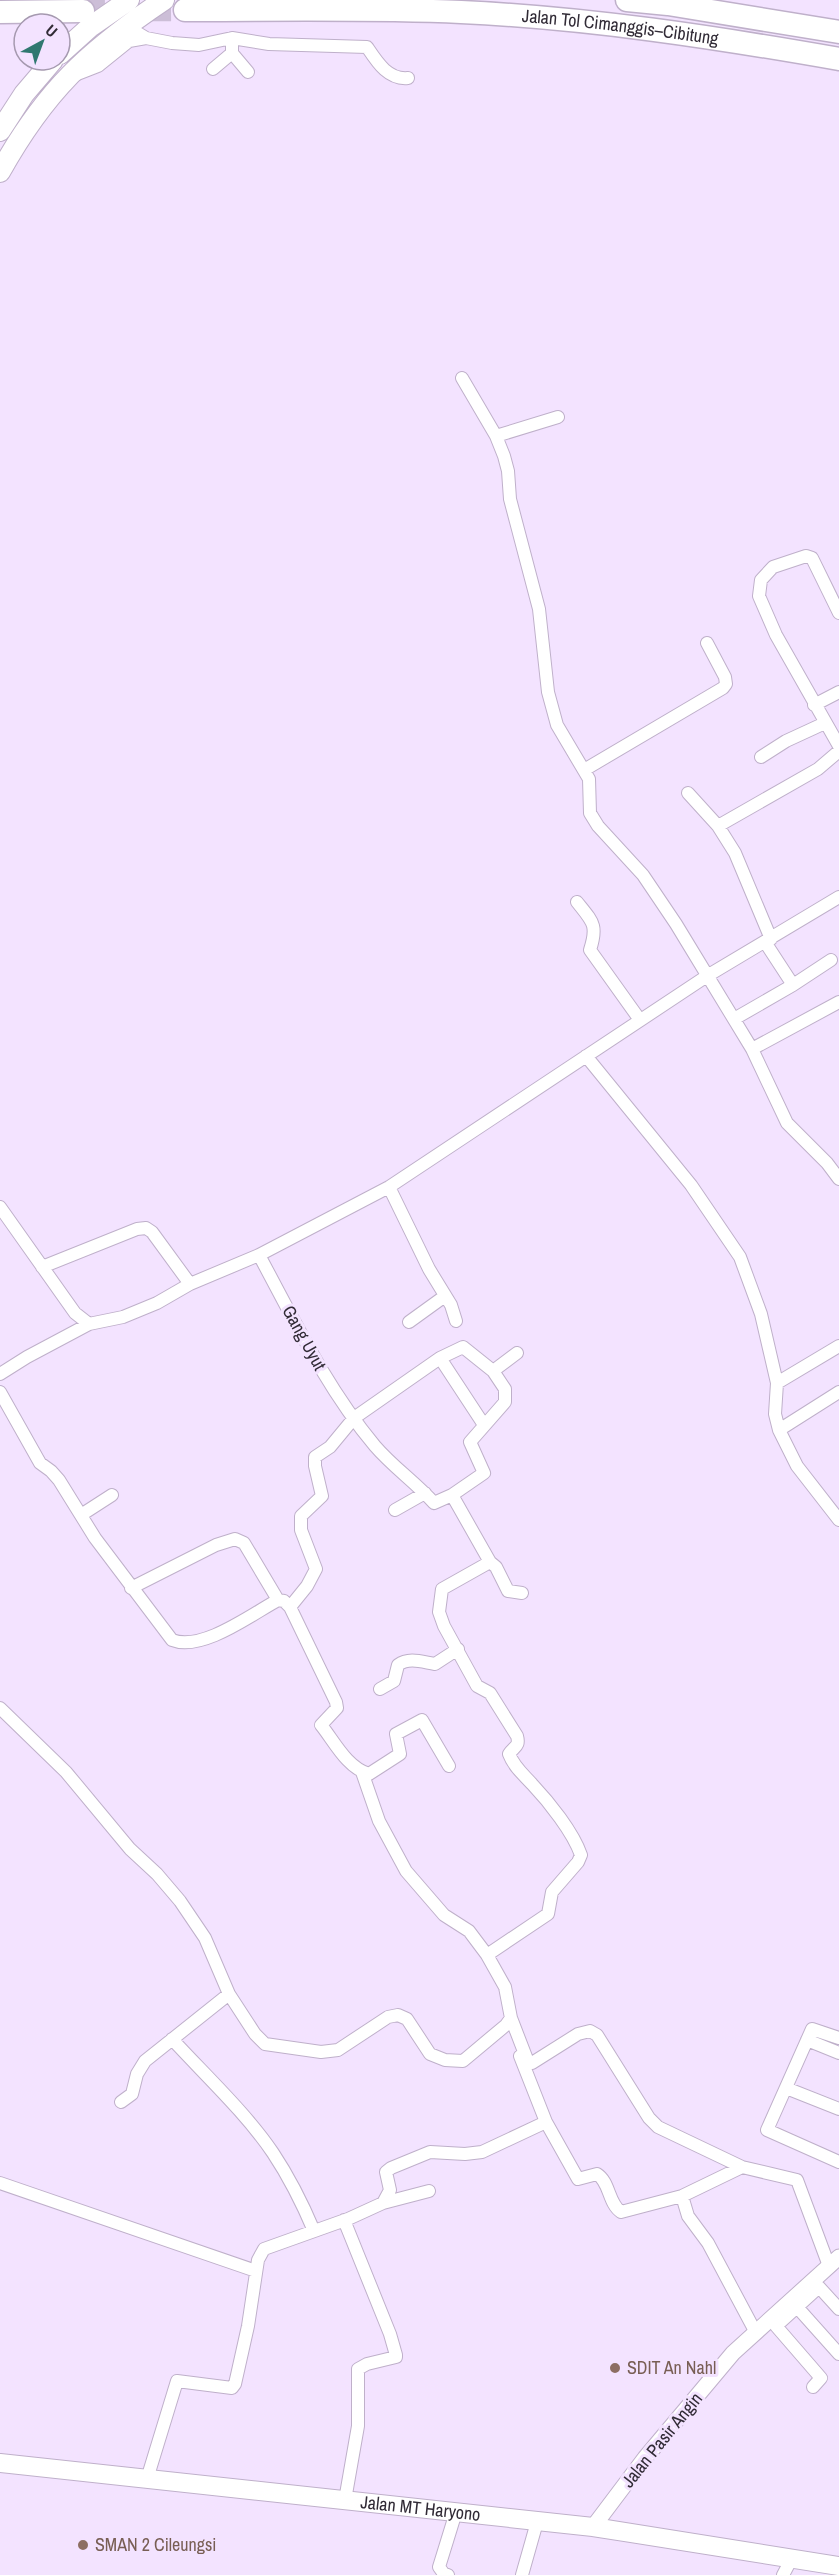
<svg xmlns="http://www.w3.org/2000/svg" width="839" height="2575" font-family="'Archivo Narrow',sans-serif">
<style>
.lines{fill:none;stroke-linecap:round;stroke-linejoin:round}
.motorway-tunnel{stroke:#ccbed7;stroke-width:22;stroke-dasharray:22 11;stroke-linecap:butt}
.minor-casing{stroke:#bfb0ca;stroke-width:14}
.tertiary-casing{stroke:#bfb0ca;stroke-width:17}
.secondary-casing{stroke:#bfb0ca;stroke-width:20}
.primary-casing{stroke:#bfb0ca;stroke-width:22}
.motorway-casing{stroke:#bfb0ca;stroke-width:25}
.minor{stroke:#fff;stroke-width:12}
.tertiary{stroke:#fff;stroke-width:15}
.secondary{stroke:#fff;stroke-width:18}
.primary{stroke:#fff;stroke-width:20}
.motorway{stroke:#fff;stroke-width:22}
.education-dot{fill:#8d6e63;stroke:#f3e3ff;stroke-width:2}
.labels{text-anchor:middle;stroke-width:6;stroke-linejoin:round;paint-order:stroke}
.street-label{font-size:18px;fill:#312b36;stroke:#f3e3ff}
.education-label{font-size:18px;fill:#785e54;stroke:#f3e3ff;text-anchor:start}
</style>
<rect width="100%" height="100%" fill="#f3e3ff"/>
<g class="lines">
<path class="motorway-tunnel" d="M83,11L185,10"/>
<g class="minor-casing">
<path id="minor" d="M126,26L146,38L172,43L199,45L232,38L269,44L367,47C377,62 388,80 408,78
M232,38V53L248,72
M213,69L232,53
M75,75L98,66L129,41L146,38
M462,378L496,436L504,456L508,471L510,499L539,609L548,692L557,725L589,779L590,813L598,826L643,875L676,924L752,1049L787,1123L827,1163L839,1179
M496,436L558,417
M839,613L812,558L806,556L773,567L761,580L759,596L776,635L839,746
M814,705L839,692
M761,757L786,741L825,723
M584,770L723,688L726,684L725,677L707,643
M688,793L718,826L735,853L771,939
M718,826L818,769L839,751
M577,902C593,922 598,925 590,950L640,1020
M765,942L793,985L831,960
M734,1019L793,985
M752,1049L839,1002
M586,1056L691,1185L740,1257L761,1314L777,1383L775,1414L779,1430L797,1466L839,1520
M389,1187L429,1269L451,1305L456,1321
M0,1207L75,1313L89,1324L123,1317L157,1303L190,1284L259,1255L389,1187L707,976L839,897
M259,1255C294,1320 327,1389 375,1446C393,1467 415,1482 434,1503L452,1495L484,1473L470,1442L505,1402V1389L493,1371L517,1353
M42,1267L137,1229L146,1228L152,1232L190,1284
M409,1322L445,1296
M440,1358L463,1347L493,1371
M0,1374L27,1357L89,1324
M777,1383L839,1346
M0,1392L40,1463L51,1471L59,1480L95,1538L172,1640C202,1652 252,1614 278,1600L284,1601L290,1607L336,1702L337,1708L321,1725C334,1741 347,1768 369,1774L400,1754L396,1734L422,1720L449,1766
M779,1430L839,1392
M452,1495L490,1562L442,1589L439,1612L444,1626L477,1686L490,1693L517,1736C520,1747 514,1746 509,1754C514,1767 523,1774 532,1784C549,1802 573,1832 581,1855L578,1862L552,1892L548,1914L487,1955
M395,1510L425,1493
M81,1515L112,1495
M490,1562L496,1567L508,1591L522,1593
M131,1588L216,1545L235,1539L244,1543L278,1600
M290,1607L307,1586L316,1569L301,1530V1516L322,1496L315,1466V1457L330,1447L354,1418L440,1358L484,1425
M380,1689L394,1681L398,1665C409,1657 422,1662 435,1664L458,1649
M0,1708L66,1772L130,1849L157,1874L180,1901L205,1938L229,1994L255,2034L265,2044L321,2052L338,2050L388,2017L398,2015L407,2019L430,2054L445,2060L463,2061L506,2025L511,2018
M362,1772L379,1821L406,1871L444,1915L469,1931L487,1955L505,1987L511,2018L528,2062L532,2063L578,2034L590,2031L597,2035L649,2118L658,2127L742,2167L797,2180L829,2266
M839,2038L812,2029L767,2130L839,2162
M172,2039C205,2075 246,2113 273,2153C289,2177 303,2205 314,2231
M807,2040L839,2053
M520,2056L546,2122L578,2179L597,2174C610,2182 608,2203 621,2212L682,2196L742,2167
M786,2088L839,2109
M121,2102L132,2094L137,2074L145,2061L229,1994
M0,2183L256,2271
M682,2196L688,2216L708,2243L755,2331
M383,2203L390,2190L386,2172L391,2168L430,2152L465,2154L482,2152L546,2122
M344,2220L390,2334L396,2355V2357L367,2364L358,2369V2426L345,2500
M797,2307L839,2354
M813,2387L821,2378L776,2326L819,2287L839,2309
M147,2479L177,2381L232,2388L235,2384L248,2326L258,2260L264,2249L348,2219L383,2203L429,2191
M448,2575L444,2574L439,2567L456,2512
M522,2575L537,2522
M783,2575L792,2558"/>
</g>
<g class="tertiary-casing">
<path id="tertiary" d="M593,2527L645,2458L733,2353L839,2257"/>
</g>
<g class="secondary-casing">
<g id="secondary">
<path id="s1" d="M0,2463L593,2527L839,2566"/>
</g>
</g>
<g class="primary-casing">
<path id="primary" d="M60,54L90,27L129,0
M0,131L24,94L53,60
M0,172C45,91 88,51 164,0"/>
</g>
<g class="motorway-casing">
<g id="motorway">
<path d="M627,0L668,4L839,32"/>
<path id="s2" d="M185,10C277,10 369,8 461,12C589,18 714,37 839,59"/>
<path d="M0,12L83,11"/>
</g>
</g>
<use href="#minor" class="minor"/>
<use href="#tertiary" class="tertiary"/>
<use href="#secondary" class="secondary"/>
<use href="#primary" class="primary"/>
<use href="#motorway" class="motorway"/>
</g>
<g class="education-dot">
<circle cx="615" cy="2368" r="6"/>
<circle cx="83" cy="2545" r="6"/>
</g>
<g class="labels">
<g class="street-label">
<text dy="6" stroke="none"><textPath href="#s2" startOffset="436">Jalan Tol Cimanggis–Cibitung</textPath></text>
<text transform="translate(304 1338) rotate(61)" y="6">Gang Uyut</text>
<text transform="translate(662 2440) rotate(-51)" y="6">Jalan Pasir Angin</text>
<text dy="6" stroke="none"><textPath href="#s1" startOffset="423">Jalan MT Haryono</textPath></text>
</g>
<g class="education-label">
<text x="627" y="2374">SDIT An Nahl</text>
<text x="95" y="2551">SMAN 2 Cileungsi</text>
</g>
</g>
<g transform="translate(42 42) rotate(41)"><circle r="28" fill="#f3e3ff" stroke="#a599af" stroke-width="1.5"/>
<path d="M0-4.5L10 22L0 15L-10 22Z" fill="#307870"/>
<text y="-9" font-size="16" font-weight="bold" text-anchor="middle" fill="#312b36">U</text>
</g>
</svg>
